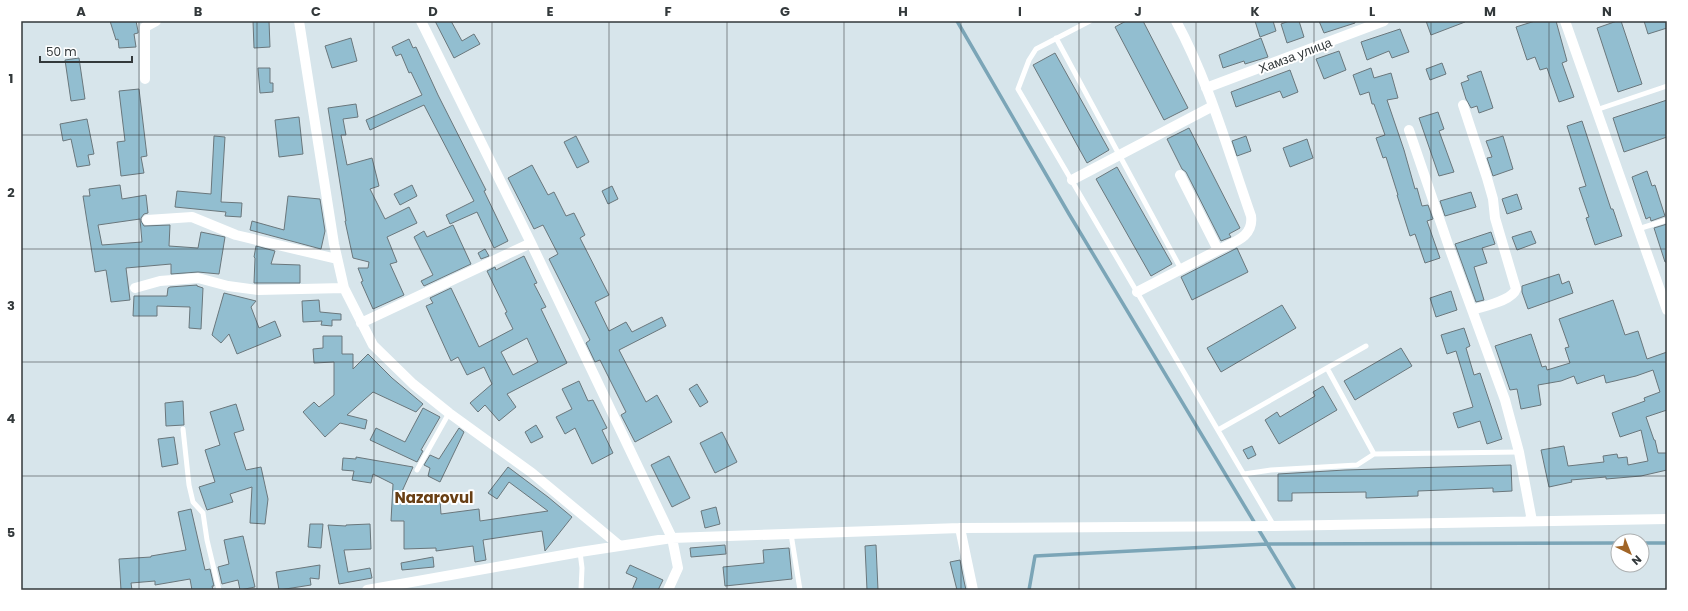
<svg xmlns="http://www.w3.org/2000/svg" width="1688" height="611" font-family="Poppins,sans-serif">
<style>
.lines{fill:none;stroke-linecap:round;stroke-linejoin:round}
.stream{stroke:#7ba5b7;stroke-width:3.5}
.building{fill:#92bed0;stroke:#6a777c;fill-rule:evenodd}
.service{stroke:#fff;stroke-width:5}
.minor{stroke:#fff;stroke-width:10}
.grid{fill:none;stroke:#33393b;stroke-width:1;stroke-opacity:0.55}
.labels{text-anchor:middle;stroke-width:4;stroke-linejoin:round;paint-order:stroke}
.street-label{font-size:13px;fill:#33393b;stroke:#fff}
.quarter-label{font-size:15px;font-weight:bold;fill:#683f14;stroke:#fff}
.neatline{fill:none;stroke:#33393b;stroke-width:1.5}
.grid-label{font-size:13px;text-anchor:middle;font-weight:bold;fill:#33393b}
</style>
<rect width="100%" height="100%" fill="#d7e5eb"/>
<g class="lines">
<path class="stream" d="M957,21L1069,214L1295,590
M1642,543H1667
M1029,590L1035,556L1267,544L1618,543"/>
</g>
<path class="building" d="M110,21H136L138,31V33L134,34L136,47L119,48L118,39L116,40Z
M253,21H269L270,47L254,48Z
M435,21H451L462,41L474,34L480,44L454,58Z
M1126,21H1143L1188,108L1164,120L1115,27Z
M1255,21H1273L1276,31L1260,37Z
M1289,21H1299L1304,37L1287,43L1281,24Z
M1319,21H1355V23L1324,33Z
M1426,21H1465V22L1431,35Z
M1535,21H1556L1567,61L1562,63L1574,97L1559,102L1547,68L1540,70L1535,57L1527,60L1516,27Z
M1617,21H1621L1642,84L1618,92L1597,28Z
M1644,21H1667V28L1648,34Z
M1400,29L1409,52L1392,58L1389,51L1367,60L1361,42Z
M351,38L357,61L332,68L325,46Z
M1261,38L1268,57L1245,64L1244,61L1223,68L1219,55Z
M409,39L413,48L416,47L438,95L486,190L484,191L508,241L494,248L477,212L450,224L446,215L474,201L424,105L370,130L366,120L422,95L411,72L409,73L401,54L396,56L392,47Z
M1339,51L1346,70L1324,79L1316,59Z
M1055,53L1109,150L1087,163L1033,65Z
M79,58L85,99L71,101L65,60Z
M1442,63L1446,74L1430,80L1426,69Z
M258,68H270V83H273V92L260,93Z
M1371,68L1374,78L1391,73L1398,98L1387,100L1404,150L1415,189L1417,188L1422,206L1428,205L1433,219L1427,221L1440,258L1425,263L1415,234L1410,236L1397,195H1398L1386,157L1383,158L1376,138L1385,135L1374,104H1372L1369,92L1360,95L1353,75Z
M1290,70L1298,92L1283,98L1280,91L1236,107L1231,92Z
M1481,71L1493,108L1479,113L1477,106L1471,108L1466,99L1461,83L1469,80L1467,76Z
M139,89L147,156L141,157L144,173L121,176L117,142L125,141L119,91Z
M1667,100V137L1624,152L1613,118Z
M356,104L358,117L343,119L346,135H341L347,165L372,158L379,186L370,189L385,219L409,207L417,223L387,237L397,262L390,264L404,295L373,309L361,282L363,281L358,268H368L369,262L353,258L345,221H346L328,108Z
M1438,112L1444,129L1439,131L1454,172L1439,176L1419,118Z
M299,117L303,154L279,157L275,120Z
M87,119L94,154L88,155L90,165L77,167L71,139L63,141L60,124Z
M1582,121L1611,209H1613L1622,236L1595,245L1586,218L1589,217L1579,188L1586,186L1567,126Z
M1189,128L1240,228L1229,234L1231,237L1221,241L1186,172L1182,169L1167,139Z
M214,136L225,137L221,202L242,203L241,217L225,216L226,212L175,207L177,191L211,194Z
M576,136L589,162L577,168L564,142Z
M1246,136L1251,151L1237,156L1232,141Z
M1503,136L1513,169L1493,176L1487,158L1492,157L1486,141Z
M1307,139L1313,158L1290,167L1283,148Z
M532,165L548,195L554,192L566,216L574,213L585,235L580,238L609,295L595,302L609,331L626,322L632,332L662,317L666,326L619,350L646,402L657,395L672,422L635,442L621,415L626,412L600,360L595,362L586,343L590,340L549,259L558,254L543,225L534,229L508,178Z
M1117,167L1172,264L1151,276L1096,179Z
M1647,171L1652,186L1655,185L1665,216L1651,221L1650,217L1646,219L1632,177Z
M120,185L122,199L146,195L148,213L144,214L141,218V221L144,226L170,225L169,246L198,248L201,232L225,237L219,274L198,272L171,274V264L126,268L130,300L111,302L106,270L95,272L83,196H90L89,189ZM140,219L142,242L102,245L98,225Z
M412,185L417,196L400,205L394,194Z
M612,186L618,199L608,204L602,191Z
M1471,192L1476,207L1445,216L1440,201Z
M1517,194L1522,209L1507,214L1502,199Z
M288,196L320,199L325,231L321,249L250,230L252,221L284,230Z
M1667,224V262H1665L1654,228Z
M453,225L471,264L424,286L421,281L433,275L414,237L424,231L427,237Z
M1531,231L1536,243L1517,250L1512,237Z
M1491,232L1495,244L1482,248L1487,263L1474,267L1484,300L1476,302L1455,244Z
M256,246L275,251L271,264L300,265V283H254L255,258L254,257Z
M1237,248L1248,272L1192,300L1181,277Z
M485,249L489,256L481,259L478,253Z
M524,256L537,283L534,284L546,307L541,309L567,363L507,394L516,407L499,421L485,405L478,412L470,403L492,384L484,367L467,375L458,357L451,361L426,306L433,303L430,298L451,288L479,347L513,329L505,313L507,312L487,271L495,267L496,270ZM527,338L538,362L513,375L501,352Z
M1559,274L1562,284L1569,281L1573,293L1528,309L1522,292V286Z
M197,285V286L203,288L201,329L189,328L190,307L157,306V316H133L134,296H167L168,288L170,287Z
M1451,291L1457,310L1436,317L1430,298Z
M224,293L256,301L251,307L259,328L275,321L281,336L237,354L229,334L221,343L212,335Z
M319,300L320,312L341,314V320H332V326L321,325L322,321L303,322L302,301Z
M1613,300L1625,335L1638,331L1647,359L1667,352V410L1646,417L1654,440H1655L1658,453H1667V470L1641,476L1606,479V477L1571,480L1572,482L1549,487L1541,450L1564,446L1568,466L1604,462L1603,456L1617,454L1618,458L1627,457L1628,465L1648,461L1641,430L1620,437L1612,413L1645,401L1644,398L1660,392L1653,370L1636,376L1606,383L1604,375L1577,384L1574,376L1561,381L1538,385L1541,405L1521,409L1517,389L1510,390L1495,346L1531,334L1542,367L1546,366L1547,370L1570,363L1565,348L1569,347L1559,319Z
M1282,305L1296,328L1221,372L1207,348Z
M1464,328L1470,346L1466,348L1474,375L1480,373L1502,439L1487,444L1480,421L1458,428L1453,413L1473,407L1456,351L1447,354L1441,335Z
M323,336H342V354H353V369L368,354L392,378L423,404L416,412L373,392L347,415L367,420L365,429L340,423L325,437L303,412L314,402L319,407L334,395V362L314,363L313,349L323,348Z
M1401,348L1412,366L1355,400L1344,381Z
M579,381L588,401L593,400L607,428L602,430L613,453L592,464L575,428L565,434L556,417L572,409L562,389Z
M697,384L708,402L700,407L689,389Z
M1323,386L1337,410L1279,444L1265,420L1277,412L1280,417L1315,396L1313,392Z
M183,401L184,425L166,426L165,403Z
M236,404L244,430L234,433L246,470L261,467L268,499L265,524L250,523L252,487L230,494L233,502L207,510L199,487L215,482L205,450L220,445L210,412Z
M423,408L440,417L421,450L423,451L417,462L370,440L376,428L405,442Z
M536,425L543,437L531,443L525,432Z
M459,428L464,432L440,482L428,476L430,468L424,465L430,455L439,459Z
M722,432L737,462L715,473L700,443Z
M174,437L178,464L162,467L158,439Z
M1252,446L1256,455L1248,459L1243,450Z
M669,456L690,498L672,507L651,465Z
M356,457L413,467L399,498L440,500L441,514L479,509L480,521L548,511L509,482L497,499L488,493L508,467L548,497L572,517L545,551L542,531L483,540L486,560L475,562L473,546L436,551V548L404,549V521H391L393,484L373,474L371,483L352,480L354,471L342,470L343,458L356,459Z
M1511,465L1512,491L1493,492V488L1418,491V496L1366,498V492L1292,493V501H1278V474L1345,470Z
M716,507L720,524L705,528L701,511Z
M191,509L205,570L210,569L214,586H212L213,590H192L190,579L155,585V581L131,583L132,590H121L119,559L151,557V556L186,550L178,512Z
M310,524H323L321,548L308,547Z
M370,524L371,549L344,550L348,572L370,568L372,578L339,584L328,525L346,526V525Z
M243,536L255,587L240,590L238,580L222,584L218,567L229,564L224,540Z
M725,545L726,554L691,557L690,548Z
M876,545L878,590H867L865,546Z
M789,548L792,579L725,586L723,567L764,563L763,550Z
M433,557L434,567L402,570L401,563Z
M960,560L964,581L966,590H957L950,562Z
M320,565L319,579L310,578L311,585L279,590L276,572Z
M630,565L663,580L658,590H632L637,578L626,573Z"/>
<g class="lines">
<path class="service" d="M1090,21L1036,49L1029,60L1018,89L1274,526
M1056,38L1181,269
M1596,110L1667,86
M1638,229L1667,220
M1327,368L1366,346
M183,429L189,485L193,502L203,513L207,540L219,590
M1218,430L1327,368L1374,454L1519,452
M417,470L449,413
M1244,474L1271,470L1357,465L1374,454
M791,534L800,590
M580,552L582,568L581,590"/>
<path class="minor" d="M299,21L334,244L344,288L373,345L413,384L449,413L532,473L620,546
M421,21L531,243L672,538L678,568L668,590
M1176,21C1209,82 1228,151 1251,216C1254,237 1234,242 1218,250
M1565,21L1667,310
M145,79V27L156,21
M1206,88L1384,21
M1463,105L1487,178L1493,199L1495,218L1516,289C1512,301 1484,306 1472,310
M1409,130L1449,247L1505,400L1519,452L1532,521
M1072,180L1213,106
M147,220L192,217L236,235L337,259
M135,288L160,281L198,278L228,286L258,290L344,288
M1137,292L1218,250L1180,175
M361,323L531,243
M960,528L973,590
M367,590L580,552L672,538L960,528L1274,526L1667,519"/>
</g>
<path class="grid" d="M139,21V590M257,21V590M374,21V590M492,21V590M609,21V590M727,21V590M844,21V590M961,21V590M1079,21V590M1196,21V590M1314,21V590M1431,21V590M1549,21V590M21,135H1667M21,249H1667M21,362H1667M21,476H1667"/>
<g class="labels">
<g class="street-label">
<text transform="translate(1295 55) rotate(-21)" y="5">Хамза улица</text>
</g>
<g class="quarter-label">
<text x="434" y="503">Nazarovul</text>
</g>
</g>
<rect width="1688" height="611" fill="none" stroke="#ffffff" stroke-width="44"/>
<g transform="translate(1630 553) rotate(137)"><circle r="19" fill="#ffffff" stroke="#adb0b1"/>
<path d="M0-3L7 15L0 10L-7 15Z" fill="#a16527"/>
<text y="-6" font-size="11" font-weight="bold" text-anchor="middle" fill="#33393b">N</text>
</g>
<path d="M40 56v6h92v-6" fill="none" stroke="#33393b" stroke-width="2"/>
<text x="46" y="56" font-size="12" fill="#33393b" stroke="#ffffff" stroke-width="3" paint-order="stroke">50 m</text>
<rect x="22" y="22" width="1644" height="567" class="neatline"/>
<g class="grid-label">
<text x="81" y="16">A</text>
<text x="198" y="16">B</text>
<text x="316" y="16">C</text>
<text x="433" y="16">D</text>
<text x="550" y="16">E</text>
<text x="668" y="16">F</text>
<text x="785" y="16">G</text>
<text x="903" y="16">H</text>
<text x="1020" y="16">I</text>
<text x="1138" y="16">J</text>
<text x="1255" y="16">K</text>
<text x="1372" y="16">L</text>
<text x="1490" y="16">M</text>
<text x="1607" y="16">N</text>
<text x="11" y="83">1</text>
<text x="11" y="197">2</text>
<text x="11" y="310">3</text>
<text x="11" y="423">4</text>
<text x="11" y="537">5</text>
</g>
</svg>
